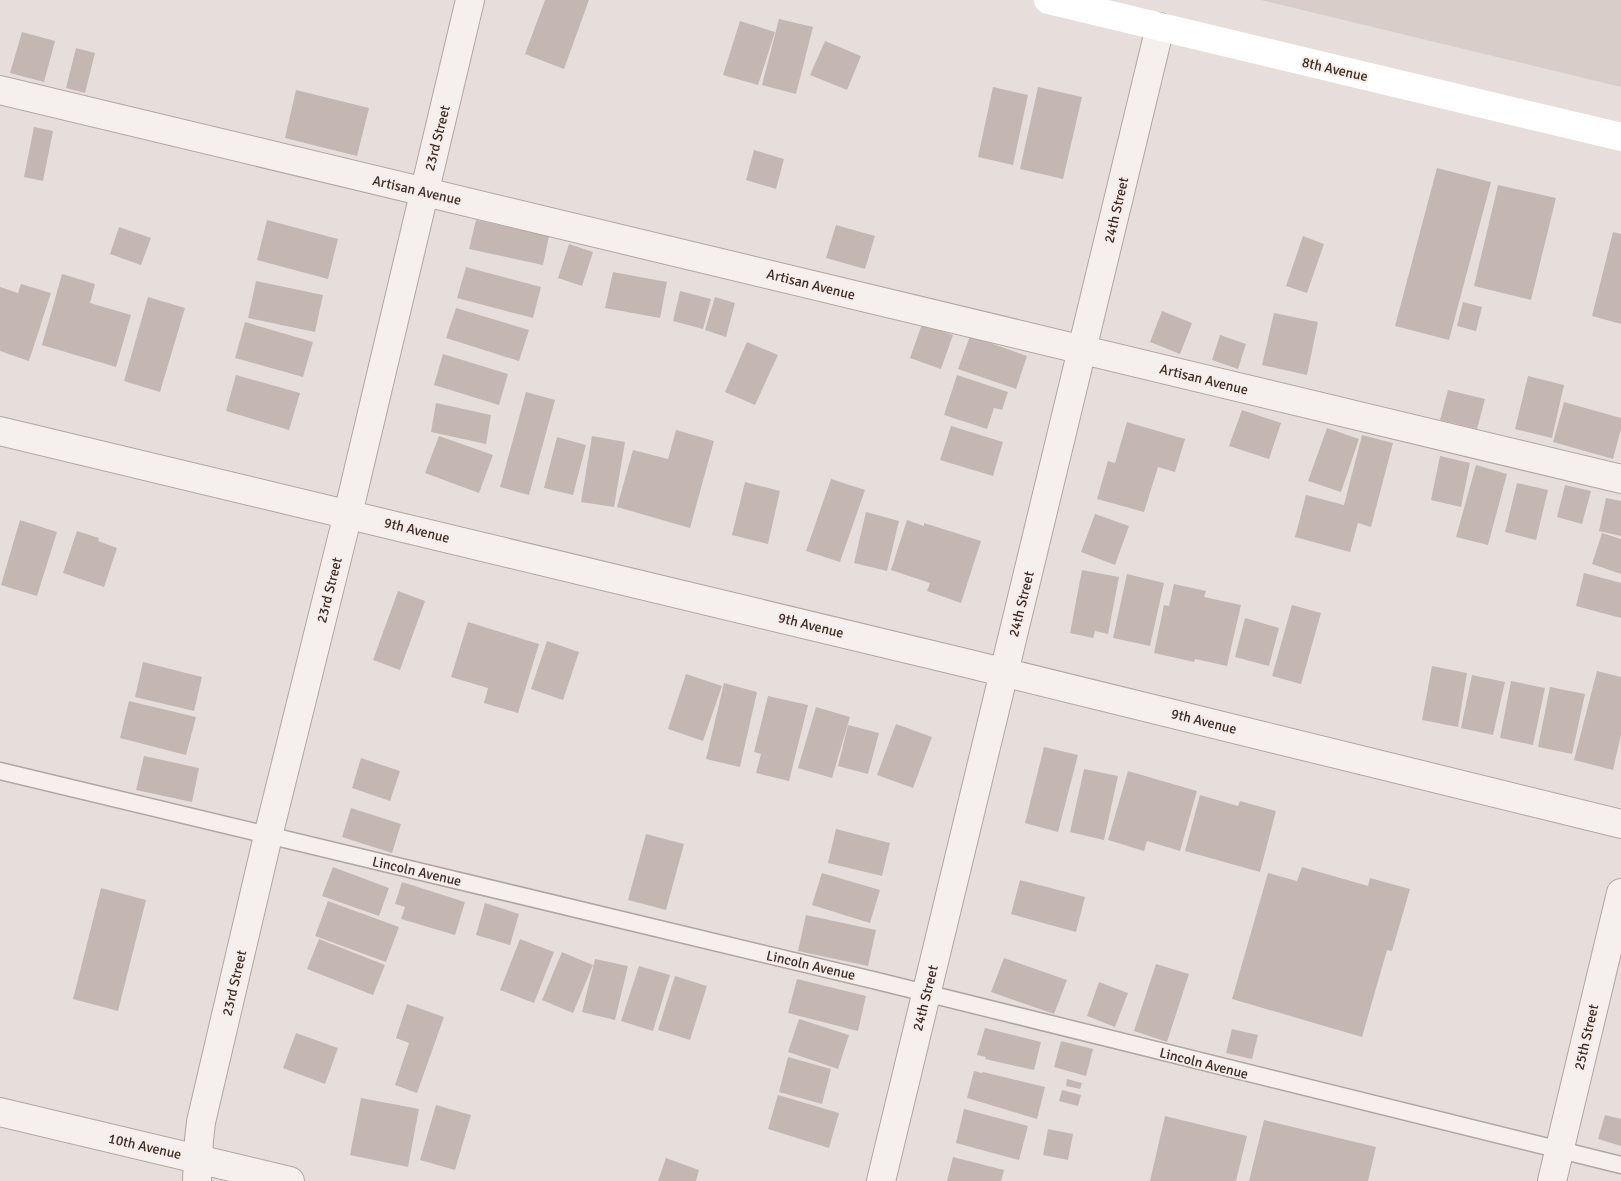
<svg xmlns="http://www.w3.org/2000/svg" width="1621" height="1181" font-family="Signika,sans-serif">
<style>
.built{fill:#d9cdc9}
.building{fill:#c4b7b2}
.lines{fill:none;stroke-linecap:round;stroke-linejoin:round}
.service-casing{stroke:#b1a5a0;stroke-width:19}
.minor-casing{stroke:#b1a5a0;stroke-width:30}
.service{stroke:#f5f0ee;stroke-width:16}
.minor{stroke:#f5f0ee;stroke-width:28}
.secondary{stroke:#fff;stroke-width:28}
.labels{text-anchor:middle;stroke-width:4;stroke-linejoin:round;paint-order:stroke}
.street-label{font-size:14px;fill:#3f2c24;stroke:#f5edea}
</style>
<rect width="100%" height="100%" fill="#e7dedb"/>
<path class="built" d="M1261,0H1621V87Z"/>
<path class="building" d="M545,0H589L564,69L525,54Z
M779,19L813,27L796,94L762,85Z
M740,21L775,32L758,85L723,75Z
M22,32L55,41L44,82L10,73Z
M825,41L861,56L847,90L810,75Z
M76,48L95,53L85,93L66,88Z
M993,87L1028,95L1013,165L978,157Z
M1038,87L1082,97L1063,179L1020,169Z
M296,90L369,108L357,156L285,138Z
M34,127L53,131L43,181L24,177Z
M754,150L784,159L776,189L746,180Z
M1437,168L1491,182L1449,340L1395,326Z
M1498,185L1556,198L1531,300L1474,286Z
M267,220L338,239L328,279L257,260Z
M476,220L549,236L543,265L469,249Z
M836,225L875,236L865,269L826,258Z
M119,227L151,238L141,265L110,254Z
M1613,232L1621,234V324L1592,316Z
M1303,236L1324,244L1307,293L1286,286Z
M569,244L593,252L582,286L558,278Z
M466,267L541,287L533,318L457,298Z
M613,272L667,282L660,318L605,308Z
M62,274L95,284L90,303L131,315L116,367L42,345Z
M256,281L323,295L315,332L248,318Z
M21,284L51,293L29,361L0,351V287L18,293Z
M680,291L711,299L703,329L673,321Z
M148,297L185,308L160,392L124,381Z
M715,297L735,303L726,337L705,330Z
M1463,302L1482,307L1476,331L1457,326Z
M456,308L529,330L519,361L446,338Z
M1162,311L1192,323L1180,354L1150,342Z
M1274,313L1318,322L1307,375L1262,365Z
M245,322L313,342L303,377L235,358Z
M922,324L953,335L941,369L910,358Z
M1220,335L1246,344L1238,369L1212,360Z
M970,336L1027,356L1016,389L958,369Z
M747,342L778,355L755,405L725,392Z
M443,354L508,374L499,405L434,385Z
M236,375L300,393L289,430L226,411Z
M957,375L1008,392L1002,410L994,408L987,429L944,415Z
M1528,376L1564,385L1552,438L1515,429Z
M1448,390L1485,399L1477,429L1440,420Z
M526,392L555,400L529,495L500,487Z
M1564,402L1621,418V429L1613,459L1553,442Z
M436,403L491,415L486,444L431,432Z
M1242,410L1281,423L1269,459L1229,446Z
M1127,422L1185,439L1175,472L1158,467L1144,512L1097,499L1108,461L1115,463Z
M951,426L1003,442L993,476L940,460Z
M1327,428L1359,439L1341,492L1308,481Z
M676,430L714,441L690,528L617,507L633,450L668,459Z
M1362,435L1393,443L1371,527L1358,523L1350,552L1295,537L1306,495L1344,505Z
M439,436L493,455L479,493L425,473Z
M592,436L625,442L614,507L581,502Z
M557,437L586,445L573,495L544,488Z
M1440,456L1470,463L1461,507L1431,500Z
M1476,465L1507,474L1488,545L1456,537Z
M831,479L865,490L840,562L806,551Z
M745,482L780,491L768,544L732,535Z
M1517,483L1548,490L1536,540L1505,532Z
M1565,485L1591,491L1582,524L1557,517Z
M1606,498L1621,501V536L1599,531Z
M866,512L899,521L887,571L854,563Z
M1095,514L1129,526L1115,565L1081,552Z
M20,520L57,532L37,596L1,585Z
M907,520L924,526V523L981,541L961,603L927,591L930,583L891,570Z
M77,531L99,538L98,541L117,548L104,587L63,573Z
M1602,533L1621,539V574L1592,564Z
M1082,570L1119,577L1108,634L1095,631L1093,638L1070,633Z
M1584,573L1621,583V618L1576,606Z
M1127,574L1164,583L1150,646L1113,638Z
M1174,584L1206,591L1204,597L1241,605L1227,666L1195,659L1194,662L1154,653L1164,605L1169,606Z
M398,591L425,601L400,670L373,660Z
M1292,605L1321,613L1301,684L1272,676Z
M1245,618L1279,628L1269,666L1235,657Z
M468,622L539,644L518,713L484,703L488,688L451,677Z
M547,641L579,652L563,700L531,689Z
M143,662L202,677L194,711L135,697Z
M1432,666L1467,673L1458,727L1422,720Z
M1597,671L1621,677V735L1613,770L1574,760Z
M686,674L722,686L703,741L668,729Z
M1472,675L1505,682L1493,735L1461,728Z
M1511,681L1545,688L1533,745L1500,738Z
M724,683L757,692L740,767L706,759Z
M1550,687L1585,694L1572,754L1538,747Z
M768,696L808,705L789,781L756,773L761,754L754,752Z
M129,701L196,717L186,755L120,738Z
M816,707L850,717L832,778L798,768Z
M896,724L932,737L913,788L877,775Z
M848,725L879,733L868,774L838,766Z
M1044,747L1078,755L1058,832L1025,823Z
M144,756L199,768L192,802L136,790Z
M361,758L400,771L390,801L352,788Z
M1084,769L1118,776L1104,840L1070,832Z
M1128,771L1197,791L1180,851L1147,841L1144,851L1108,840Z
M1200,795L1238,806L1240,801L1276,811L1260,872L1185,851Z
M351,808L401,824L392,853L342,837Z
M836,829L890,843L882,876L828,863Z
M646,834L684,844L666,910L628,900Z
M333,867L389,888L379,916L322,896Z
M1302,867L1368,886L1370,878L1410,889L1392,951L1387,950L1362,1037L1232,999L1268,873L1297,881Z
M822,873L880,890L870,923L812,905Z
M1020,880L1085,897L1076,932L1011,914Z
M402,882L465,902L455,935L401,919L405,907L395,904Z
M101,888L146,900L118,1011L73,999Z
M328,901L399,927L386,962L315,936Z
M485,903L519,914L510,945L476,935Z
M806,915L876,930L868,966L798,951Z
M319,939L385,965L373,995L307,969Z
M520,939L554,952L534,1003L500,990Z
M562,952L593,965L573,1013L542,1000Z
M1004,958L1067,980L1054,1014L991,992Z
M595,959L628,966L615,1020L582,1012Z
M1156,964L1189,974L1167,1042L1134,1031Z
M639,966L670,975L653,1031L621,1021Z
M675,976L707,986L690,1040L658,1030Z
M797,979L866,996L858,1031L788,1013Z
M1099,982L1128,993L1115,1027L1087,1016Z
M407,1004L444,1017L417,1093L395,1085L409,1043L396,1038Z
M799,1019L849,1035L838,1069L788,1052Z
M985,1028L1041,1042L1034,1070L985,1059L986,1057L977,1055Z
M1232,1029L1258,1035L1252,1059L1226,1053Z
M296,1033L338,1048L325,1084L283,1068Z
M1061,1041L1093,1049L1086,1076L1054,1067Z
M788,1057L831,1069L822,1104L779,1092Z
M974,1071L982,1073L983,1072L1045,1087L1037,1119L967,1098Z
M1067,1079L1082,1083L1080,1089L1066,1086Z
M1062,1090L1081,1095L1078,1106L1059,1101Z
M778,1095L839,1113L829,1148L768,1129Z
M361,1098L419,1109L408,1167L350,1155Z
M436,1105L471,1115L455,1170L420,1160Z
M964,1109L1028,1126L1019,1160L956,1143Z
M1605,1115L1621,1119V1146L1598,1139Z
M1165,1116L1247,1136L1236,1181H1150Z
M1264,1120L1376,1147L1368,1181H1249Z
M1048,1129L1073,1134L1068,1160L1043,1155Z
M953,1157L1004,1170L1001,1181H947Z
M666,1158L699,1170L696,1181H658Z"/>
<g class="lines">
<g class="service-casing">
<path id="service" d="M0,771L877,981L1621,1165"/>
</g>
<g class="minor-casing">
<path id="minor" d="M0,90L1621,479
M0,431L970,664L1621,824
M0,1112L290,1181
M197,1181L199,1140L201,1122L268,836L348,514L470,0
M881,1181L1160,27
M1552,1181L1621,893"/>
</g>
<use href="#service" class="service"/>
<use href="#minor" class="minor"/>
<path class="secondary" d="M1048,0L1621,137"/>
</g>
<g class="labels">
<g class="street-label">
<text transform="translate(1335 69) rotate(13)" y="5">8th Avenue</text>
<text transform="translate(437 138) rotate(-76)" y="5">23rd Street</text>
<text transform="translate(417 190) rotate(13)" y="5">Artisan Avenue</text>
<text transform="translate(1116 210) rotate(-77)" y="5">24th Street</text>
<text transform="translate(811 284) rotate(14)" y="5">Artisan Avenue</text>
<text transform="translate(1204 379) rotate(14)" y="5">Artisan Avenue</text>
<text transform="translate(417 530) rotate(14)" y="5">9th Avenue</text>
<text transform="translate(329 590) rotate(-76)" y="5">23rd Street</text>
<text transform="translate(1021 604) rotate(-76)" y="5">24th Street</text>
<text transform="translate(811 625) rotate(14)" y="5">9th Avenue</text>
<text transform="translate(1204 721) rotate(14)" y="5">9th Avenue</text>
<text transform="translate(417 871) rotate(13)" y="5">Lincoln Avenue</text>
<text transform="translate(811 965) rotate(13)" y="5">Lincoln Avenue</text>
<text transform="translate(234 983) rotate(-77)" y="5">23rd Street</text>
<text transform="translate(925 998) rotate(-76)" y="5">24th Street</text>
<text transform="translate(1586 1037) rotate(-77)" y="5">25th Street</text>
<text transform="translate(1204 1063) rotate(14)" y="5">Lincoln Avenue</text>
<text transform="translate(145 1146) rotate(13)" y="5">10th Avenue</text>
</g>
</g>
</svg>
